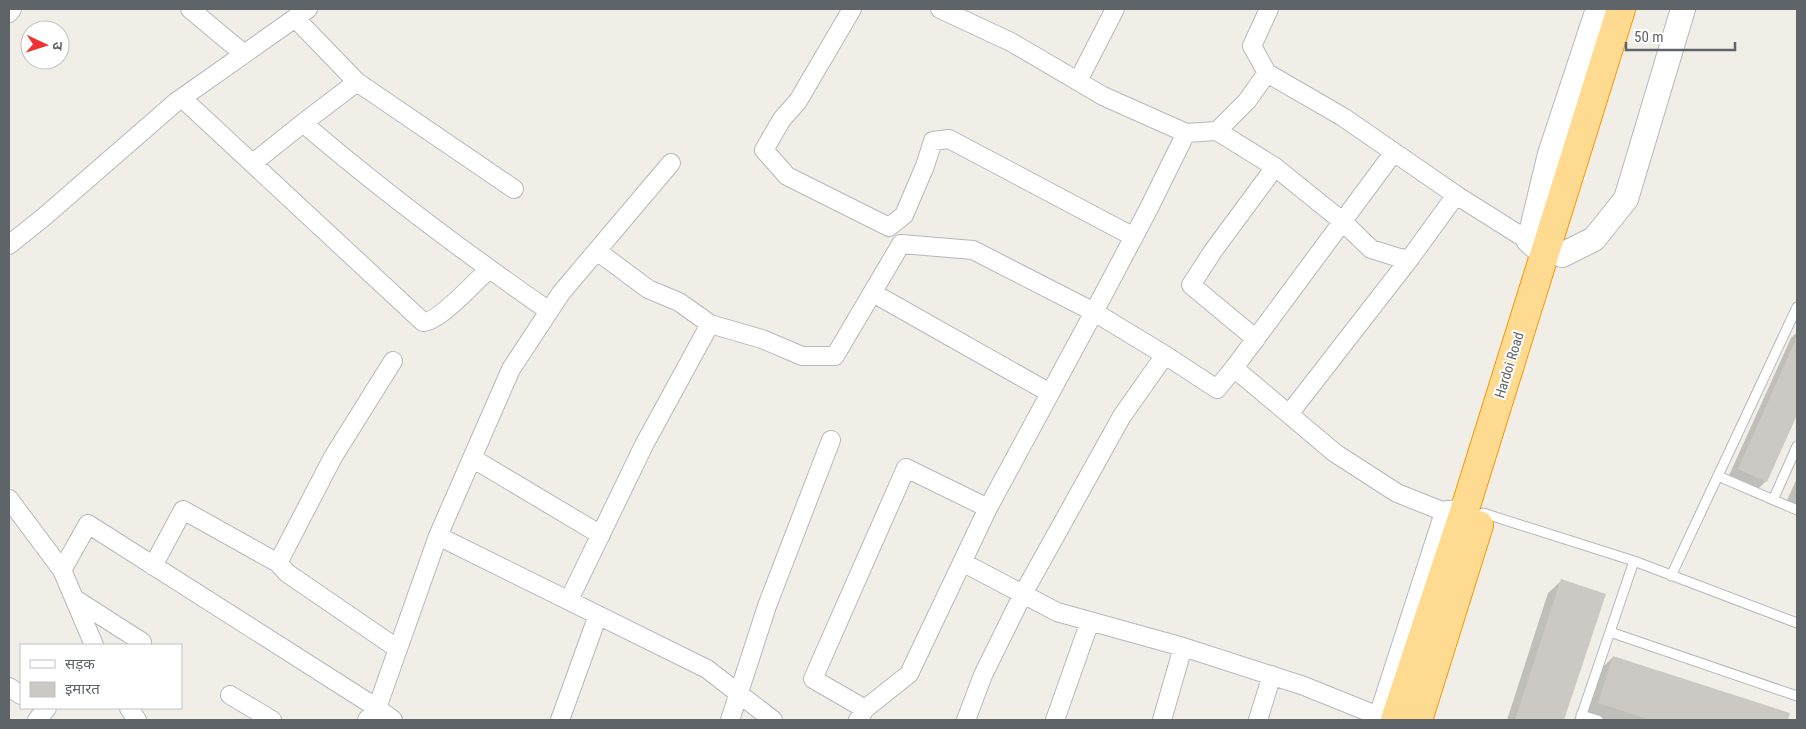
<svg xmlns="http://www.w3.org/2000/svg" width="1806" height="729" font-family="'Roboto Condensed','Noto Sans Devanagari',sans-serif">
<style>
.shadow{fill:#0003}
.building{fill:#ccc9c4}
.lines{fill:none;stroke-linecap:round;stroke-linejoin:round}
.lane-casing{stroke:#b5b8bc;stroke-width:11}
.street-casing{stroke:#b5b8bc;stroke-width:20}
.secondary-casing{stroke:#b4b8bc;stroke-width:26}
.highway-casing{stroke:#f99800;stroke-width:30}
.lane{stroke:#fff;stroke-width:9}
.street{stroke:#fff;stroke-width:18}
.secondary{stroke:#fff;stroke-width:24}
.highway{stroke:#ffdb91;stroke-width:28}
.labels{text-anchor:middle;stroke-width:4;stroke-linejoin:round;paint-order:stroke}
.street-label{font-size:14px;fill:#5f6468;stroke:#fff}
</style>
<rect width="100%" height="100%" fill="#f1eee8"/>
<path class="shadow" d="M1797,332V412L1766,481L1753,494L1726,482L1791,338Z
M1797,478V513L1784,507Z
M1561,581L1604,595L1563,720H1507L1548,593Z
M1613,657L1788,714L1786,720H1600L1586,716L1600,670Z"/>
<path class="building" d="M1797,337V415L1767,482L1738,469Z
M1561,579L1606,594L1564,720H1515Z
M1613,656L1790,713L1788,720H1651L1598,703Z"/>
<g class="lines">
<g class="lane-casing">
<path id="lane" d="M1718,476L1797,510
M1773,500L1797,446
M1483,513L1634,561L1797,623
M1671,576L1797,307
M1610,632L1797,696
M1581,715L1598,720
M1580,720L1634,561"/>
</g>
<g class="street-casing">
<path id="street" d="M190,9L244,54
M852,9L798,101L782,119L764,150L787,176L889,227L904,215L925,166L933,141L949,139L1134,237
M9,13L12,9
M295,18L357,82L303,123
M1267,73L1252,46L1269,9
M1078,81L1115,9
M357,82L514,189
M182,98L423,322C438,323 476,281 489,269
M1217,131L1275,167L1342,221L1371,249L1403,259L1411,257L1456,195
M1186,133L1217,131L1247,101L1267,73L1343,117L1456,195L1529,241
M253,163L303,123C381,190 464,252 549,311
M9,245L45,216L176,102L308,9
M597,251L648,289L679,302L710,324L762,339L802,356H835L901,244L973,250L1094,312L1165,355L1217,389L1234,368L1335,453L1397,493L1447,513
M873,293L1050,393
M1256,339L1191,285L1213,251L1275,167
M1234,368L1394,152
M1289,414L1411,257
M472,458L601,535
M9,499L62,570L94,645
M438,536L511,369L561,293L671,163
M962,562L1057,612L1183,647L1304,686L1381,717
M278,563L333,457L393,361
M153,566L183,510L278,563L287,573L398,649
M62,570L88,524L377,708L393,720
M75,599L142,642
M569,600L644,445L710,324
M9,687L21,695
M230,695L272,720
M129,708L137,720
M865,709L813,679L906,468L988,508
M37,720L47,708
M367,720L377,708L438,536L707,669L773,720
M560,720L598,615
M730,720L767,606L831,440
M858,720L865,709L909,674L988,508L1094,312L1148,210L1186,133L1103,96L1011,42L940,9
M966,720L983,675L1023,594L1122,416L1165,355
M1055,720L1090,621
M1162,720L1183,647
M1258,720L1272,675"/>
</g>
<g class="secondary-casing">
<path id="secondary" d="M1544,254L1529,241L1550,154L1598,9
M1562,255L1594,239L1626,199L1683,9
M1380,720L1447,513L1464,512"/>
</g>
<g class="highway-casing">
<path id="highway" d="M1395,720L1464,512L1621,9
M1418,720L1479,525"/>
</g>
<use href="#lane" class="lane"/>
<use href="#street" class="street"/>
<use href="#secondary" class="secondary"/>
<use href="#highway" class="highway"/>
</g>
<g class="labels">
<g class="street-label">
<text transform="translate(1509 365) rotate(-73)" y="5">Hardoi Road</text>
</g>
</g>
<rect width="1806" height="729" fill="none" stroke="#5f6468" stroke-width="20"/>
<rect x="20" y="644" width="162" height="65" fill="#ffffff" stroke="#bfc1c3"/>
<rect x="30" y="660" width="25" height="8" fill="#ffffff" stroke="#bfc1c3"/>
<text x="65" y="669" font-size="15" fill="#5f6468">सड़क</text>
<rect x="30" y="682" width="25" height="15" fill="#ccc9c4" stroke="#bfc1c3"/>
<text x="65" y="694" font-size="15" fill="#5f6468">इमारत</text>
<g transform="translate(45 45) rotate(94)"><circle r="24" fill="#ffffff" stroke="#bfc1c3"/>
<path d="M0-4L9 19L0 12L-9 19Z" fill="#ef3130"/>
<text y="-8" font-size="14" font-weight="bold" text-anchor="middle" fill="#5f6468">उ</text>
</g>
<path d="M1626 42v8h109v-8" fill="none" stroke="#5f6468" stroke-width="2.5"/>
<text x="1634" y="42" font-size="15" fill="#5f6468" stroke="#ffffff" stroke-width="4" paint-order="stroke">50 m</text>
</svg>
